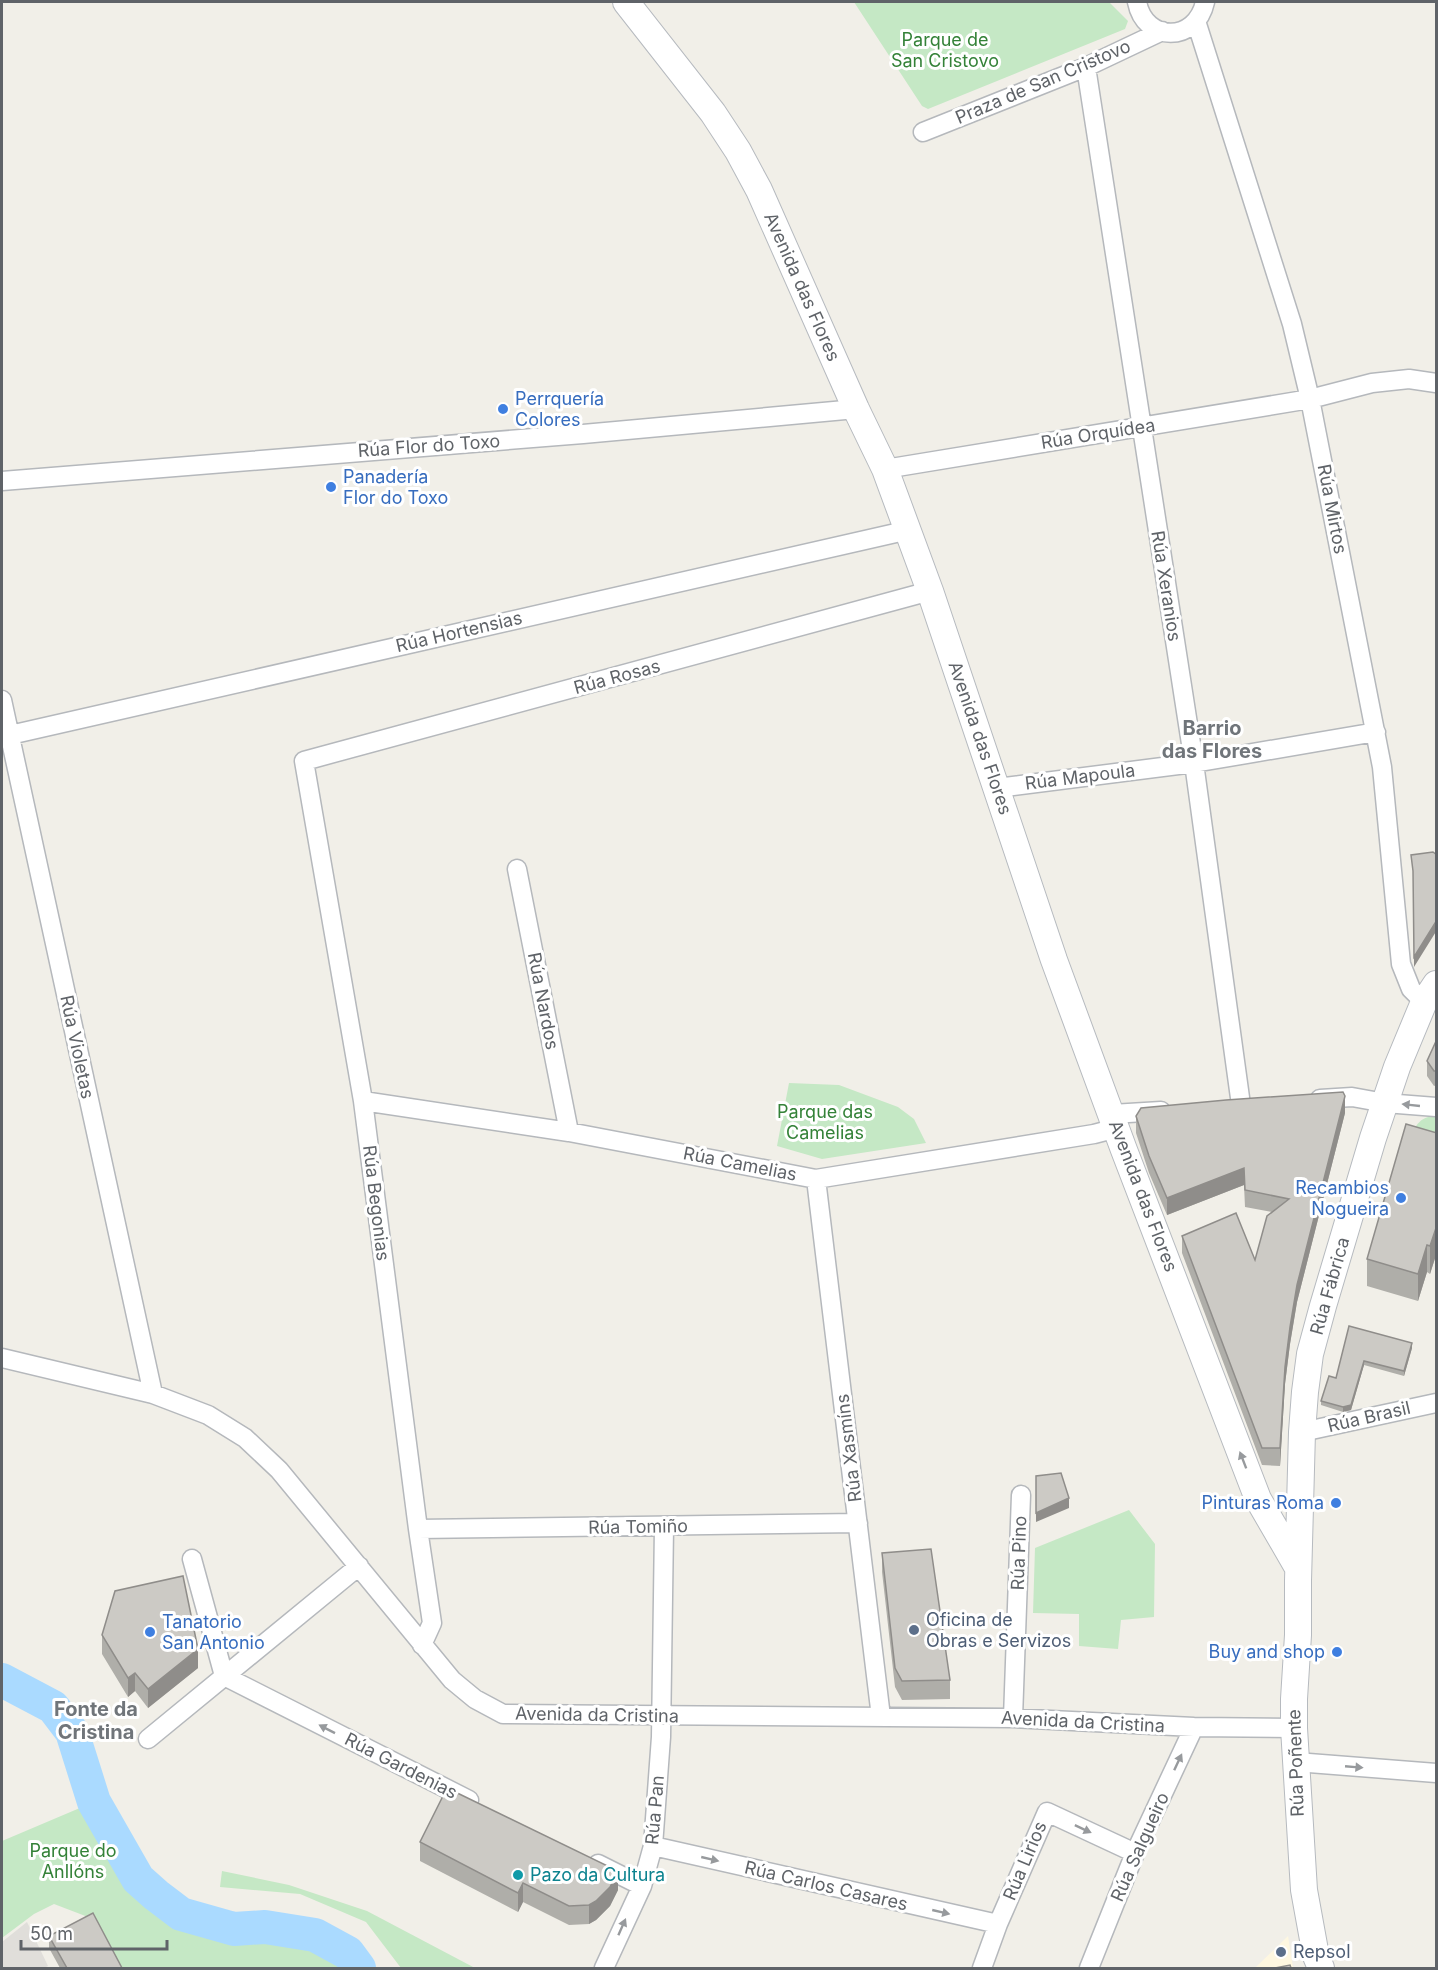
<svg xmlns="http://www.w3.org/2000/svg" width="1438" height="1970" font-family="Inter,sans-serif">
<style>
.commercial{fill:#fef7e0}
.industrial{fill:#e0deda}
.green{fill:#c5e8c5}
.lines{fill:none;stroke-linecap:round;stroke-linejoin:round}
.river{stroke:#aadaff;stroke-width:34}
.street-casing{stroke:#b5b8bc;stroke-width:21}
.secondary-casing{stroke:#b6babf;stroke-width:28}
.street{stroke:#fff;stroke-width:18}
.secondary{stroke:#fff;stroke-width:26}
.wall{fill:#afaea9}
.shaded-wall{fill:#8f8d8a}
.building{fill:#cccac5;stroke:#8f8d8a;stroke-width:1.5}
.oneway{fill:#979a9d}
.shop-dot{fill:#3f7fe0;stroke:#fff;stroke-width:2}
.service-dot{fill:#5c6f8a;stroke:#fff;stroke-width:2}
.culture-dot{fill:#0f9aa8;stroke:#fff;stroke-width:2}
.labels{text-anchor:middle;stroke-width:6;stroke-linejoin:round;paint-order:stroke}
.park-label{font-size:18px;fill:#348238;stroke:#fff}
.street-label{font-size:18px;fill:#5f6368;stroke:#fff}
.shop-label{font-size:18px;fill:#366cbe;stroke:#fff;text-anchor:start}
.service-label{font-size:18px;fill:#4e5e75;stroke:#fff;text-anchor:start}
.culture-label{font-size:18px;fill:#0d838f;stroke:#fff;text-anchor:start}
.neighbourhood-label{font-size:20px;font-weight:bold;fill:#70757a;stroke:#fff}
</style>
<rect width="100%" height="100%" fill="#f1efe8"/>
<path class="commercial" d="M1288,1936L1293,1968H1255Z"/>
<path class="industrial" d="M27,1922L48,1966L44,1968H2V1942Z"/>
<path class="green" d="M854,2H1109L1128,21L1125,29L928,109L922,106Z
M789,1083L839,1085L898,1107L914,1119L926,1143L822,1159L777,1146Z
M1428,1117H1436V1157L1410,1148C1413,1135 1413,1122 1428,1117Z
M1129,1510L1155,1544L1154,1617L1121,1620L1118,1649L1079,1646V1614L1033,1613L1035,1548Z
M94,1802L138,1879L181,1914L288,1930L341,1964V1968H116L88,1917L54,1904L34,1914L2,1938V1841Z
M222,1871L289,1885L367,1911L475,1968H401L366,1922L300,1894L220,1887Z"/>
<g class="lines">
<path class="river" d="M2,1680L53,1707L72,1732L94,1802L138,1879L156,1895L181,1914L234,1929L265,1927L315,1935L348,1953L359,1968"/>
<g class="street-casing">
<path id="street" d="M1137,2C1145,43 1196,43 1205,2
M1196,21L1292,324L1310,399L1382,767L1401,964L1411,989L1424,1002
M1086,67L1194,763L1241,1105
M923,132L1086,67L1162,31
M885,469L1310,399L1372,383L1409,379L1436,383
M2,481L583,434L856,409
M2,700L153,1394
M10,735L909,530
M997,788L1194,763L1376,732
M517,869L569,1132
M1320,1099L1352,1097L1385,1103L1436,1107
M363,1101L569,1132L816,1179L1094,1134L1117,1128
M1112,1114L1161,1111
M816,1179L881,1717
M2,1358L153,1394L208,1415L245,1438L279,1470L452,1680L475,1699L503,1714L1013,1718L1194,1727L1294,1728
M1302,1432L1436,1403
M418,1529L858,1523
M192,1559L224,1676L469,1800
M422,1645L432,1623L418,1529L363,1101L304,761L930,591
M1013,1718L1021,1495
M148,1739L359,1566
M1296,1762L1436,1773
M653,1846L998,1924
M598,1864L642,1886
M604,1968L642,1886L653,1846L661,1737L664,1527
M982,1968L998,1924L1047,1812L1135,1853
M1089,1968L1135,1853L1194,1727"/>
</g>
<g class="secondary-casing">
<path id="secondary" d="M626,2L713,113L738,151L759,190L856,409L885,469L930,591L1054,960L1124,1150L1258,1499L1298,1568
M1321,1968L1316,1956L1304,1890L1294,1728V1699L1298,1635V1581L1302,1432L1305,1392L1310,1354L1323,1306L1373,1138L1397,1067L1424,1002L1436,984"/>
</g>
<use href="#street" class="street"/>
<use href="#secondary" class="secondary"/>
</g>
<path class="wall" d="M1437,1039V1085L1434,1086L1427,1076V1061Z
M1345,1113L1297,1302L1290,1344L1285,1384L1280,1466L1262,1465L1182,1253V1236L1255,1260L1272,1212L1245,1207L1244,1185L1167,1215L1149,1173L1136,1133V1116Z
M1437,1133V1252L1430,1274L1427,1272L1418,1301L1367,1286V1259Z
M1349,1326L1412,1348L1404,1376L1364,1365L1351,1410L1343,1412L1321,1405V1401L1336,1378Z
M882,1553L950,1680V1699L902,1700L895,1687L882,1572Z
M102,1635L198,1668L148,1708L135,1691L128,1697L102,1654Z
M420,1842L618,1890L610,1906L596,1920L589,1924L569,1925L523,1902L518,1912L420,1861Z
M49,1936L122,1968H60L49,1948Z"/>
<path class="shaded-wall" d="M1437,920V930L1414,967V957Z
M1345,1096V1113L1297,1302L1290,1344L1285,1384L1280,1466V1448L1285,1367L1290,1327L1297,1285Z
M1244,1168V1185L1167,1215V1198Z
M1437,1225V1252L1430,1274V1246Z
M1427,1245V1272L1418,1301V1274Z
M1412,1343V1348L1404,1376V1371Z
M1364,1361V1365L1351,1410L1343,1412V1407Z
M1069,1498V1508L1036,1522V1513Z
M198,1649V1668L148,1708V1689Z
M135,1673V1691L128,1697V1678Z
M618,1871V1890L610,1906L596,1920L589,1924V1905Z
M523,1883V1902L518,1912V1893Z"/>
<path class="building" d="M1433,852L1437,855V920L1414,957L1413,871L1411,855Z
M1437,1039V1071H1434L1427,1061Z
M1343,1092L1345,1096L1297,1285L1290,1327L1285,1367L1280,1448H1262L1182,1236L1236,1213L1255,1260L1267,1216L1289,1199L1245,1190L1244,1168L1167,1198L1149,1156L1136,1116L1141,1108L1226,1100Z
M1406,1124L1437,1133V1225L1430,1246L1427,1245L1418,1274L1367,1259Z
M1349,1326L1412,1343L1404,1371L1364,1361L1351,1405L1343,1407L1321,1401L1329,1376L1336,1378Z
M1061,1473L1069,1498L1036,1513V1476Z
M931,1549L950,1680L902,1681L895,1668L882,1553Z
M183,1576L198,1649L148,1689L135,1673L128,1678L102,1635L115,1591Z
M447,1788L618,1871L610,1887L596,1901L589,1905L569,1906L523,1883L518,1893L420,1842Z
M93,1913L122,1968H67L49,1936Z
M1290,1965L1291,1968H1275Z"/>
<defs><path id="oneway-solid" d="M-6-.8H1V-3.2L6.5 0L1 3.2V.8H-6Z" transform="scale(1.5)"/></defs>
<g class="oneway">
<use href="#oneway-solid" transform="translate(1411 1105) rotate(-174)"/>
<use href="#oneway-solid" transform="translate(1243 1460) rotate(-111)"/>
<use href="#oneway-solid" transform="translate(327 1729) rotate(-153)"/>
<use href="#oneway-solid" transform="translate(1178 1762) rotate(-65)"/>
<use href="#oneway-solid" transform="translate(1354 1767) rotate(5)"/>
<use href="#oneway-solid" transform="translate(1083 1829) rotate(25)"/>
<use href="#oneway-solid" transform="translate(710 1859) rotate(13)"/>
<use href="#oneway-solid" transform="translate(941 1912) rotate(13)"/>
<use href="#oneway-solid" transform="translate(622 1927) rotate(-66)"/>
</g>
<g class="shop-dot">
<circle cx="503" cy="409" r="6"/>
<circle cx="331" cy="487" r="6"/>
<circle cx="1401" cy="1198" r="6"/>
<circle cx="1336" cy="1503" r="6"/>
<circle cx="150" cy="1632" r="6"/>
<circle cx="1337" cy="1652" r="6"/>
</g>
<g class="service-dot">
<circle cx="914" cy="1630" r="6"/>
<circle cx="1281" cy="1952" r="6"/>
</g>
<circle class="culture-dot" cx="518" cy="1875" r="6"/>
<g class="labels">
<g class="park-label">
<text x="945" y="46">Parque de<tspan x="945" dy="21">San Cristovo</tspan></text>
<text x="825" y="1118">Parque das<tspan x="825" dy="21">Camelias</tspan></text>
<text x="73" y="1857">Parque do<tspan x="73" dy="21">Anllóns</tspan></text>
</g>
<g class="street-label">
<text transform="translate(1043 82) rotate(-23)" y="6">Praza de San Cristovo</text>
<text transform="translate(802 287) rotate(66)" y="6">Avenida das Flores</text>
<text transform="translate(1098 434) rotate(-9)" y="6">Rúa Orquídea</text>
<text transform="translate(429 446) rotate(-4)" y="6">Rúa Flor do Toxo</text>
<text transform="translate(1332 509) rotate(79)" y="6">Rúa Mirtos</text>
<text transform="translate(1166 586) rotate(81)" y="6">Rúa Xeranios</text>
<text transform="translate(459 632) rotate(-13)" y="6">Rúa Hortensias</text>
<text transform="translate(617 677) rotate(-15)" y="6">Rúa Rosas</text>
<text transform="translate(980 738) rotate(71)" y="6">Avenida das Flores</text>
<text transform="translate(1080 777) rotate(-7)" y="6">Rúa Mapoula</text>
<text transform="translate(543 1001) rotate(79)" y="6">Rúa Nardos</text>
<text transform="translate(77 1047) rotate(78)" y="6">Rúa Violetas</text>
<text transform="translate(740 1164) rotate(11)" y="6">Rúa Camelias</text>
<text transform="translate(1143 1196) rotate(69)" y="6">Avenida das Flores</text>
<text transform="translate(376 1203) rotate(83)" y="6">Rúa Begonias</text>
<text transform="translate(1330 1286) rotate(-74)" y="6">Rúa Fábrica</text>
<text transform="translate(1369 1417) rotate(-13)" y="6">Rúa Brasil</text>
<text transform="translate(849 1448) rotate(-97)" y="6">Rúa Xasmíns</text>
<text transform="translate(638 1527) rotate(-1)" y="6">Rúa Tomiño</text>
<text transform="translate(1019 1553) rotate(-88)" y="6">Rúa Pino</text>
<text transform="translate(597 1715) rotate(1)" y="6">Avenida da Cristina</text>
<text transform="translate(1083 1722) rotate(3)" y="6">Avenida da Cristina</text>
<text transform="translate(1296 1763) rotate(-92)" y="6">Rúa Poñente</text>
<text transform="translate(401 1766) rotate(27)" y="6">Rúa Gardenias</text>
<text transform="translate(655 1810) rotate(-85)" y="6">Rúa Pan</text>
<text transform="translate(1140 1847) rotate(-66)" y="6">Rúa Salgueiro</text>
<text transform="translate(1025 1861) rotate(-67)" y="6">Rúa Lirios</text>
<text transform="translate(826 1886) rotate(13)" y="6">Rúa Carlos Casares</text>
</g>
<g class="shop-label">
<text x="515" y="405">Perrquería<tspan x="515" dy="21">Colores</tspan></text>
<text x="343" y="483">Panadería<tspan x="343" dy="21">Flor do Toxo</tspan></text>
<text x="1389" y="1194" text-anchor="end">Recambios<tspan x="1389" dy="21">Nogueira</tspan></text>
<text x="1324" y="1509" text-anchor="end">Pinturas Roma</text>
<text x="162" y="1628">Tanatorio<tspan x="162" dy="21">San Antonio</tspan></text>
<text x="1325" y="1658" text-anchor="end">Buy and shop</text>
</g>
<g class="service-label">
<text x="926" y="1626">Oficina de<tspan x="926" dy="21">Obras e Servizos</tspan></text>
<text x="1293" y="1958">Repsol</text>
</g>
<g class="culture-label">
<text x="530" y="1881">Pazo da Cultura</text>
</g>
<g class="neighbourhood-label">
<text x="1212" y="735">Barrio<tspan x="1212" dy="23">das Flores</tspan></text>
<text x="96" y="1716">Fonte da<tspan x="96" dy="23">Cristina</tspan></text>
</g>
</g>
<rect width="1438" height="1970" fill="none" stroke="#5f6368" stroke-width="6"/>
<path d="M21 1940v9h146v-9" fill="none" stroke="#5f6368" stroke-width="3"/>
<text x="30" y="1940" font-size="18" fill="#5f6368" stroke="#ffffff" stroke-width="4.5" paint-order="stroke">50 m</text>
</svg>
